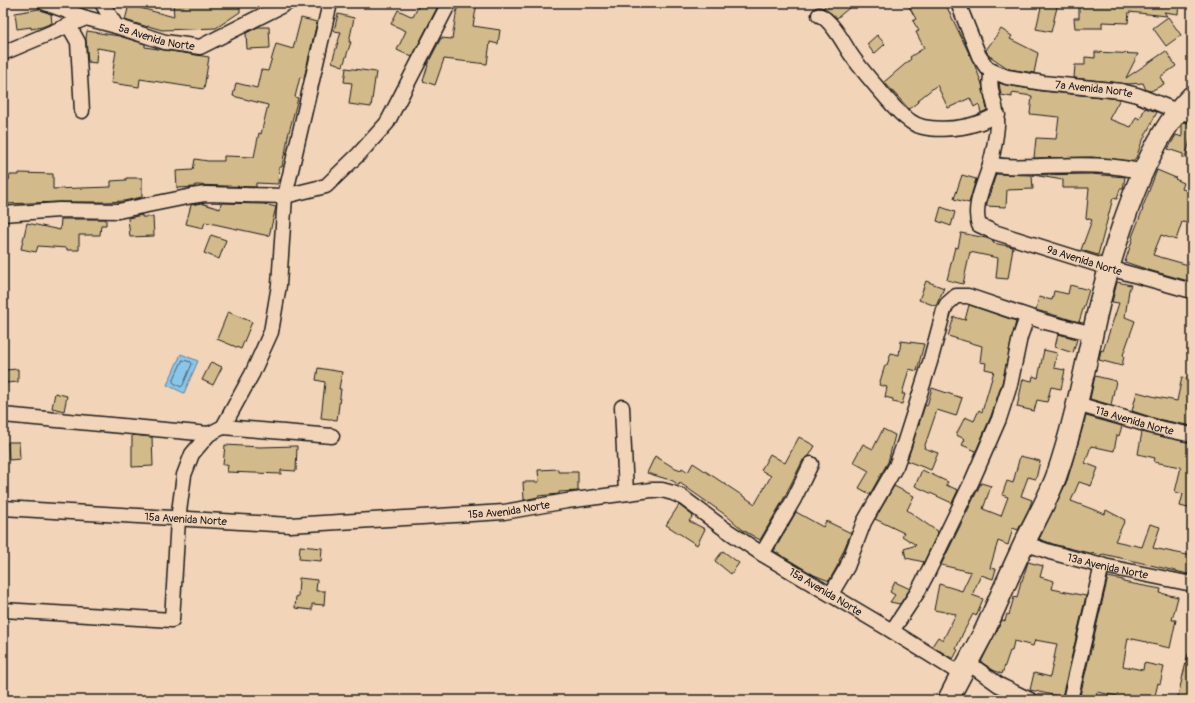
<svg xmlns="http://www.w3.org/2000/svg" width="1195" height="703" font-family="Pangolin,sans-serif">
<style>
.water{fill:#8ac6ea;stroke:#5e8298}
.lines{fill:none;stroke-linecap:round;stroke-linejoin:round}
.shore{stroke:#48606e;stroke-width:1}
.building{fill:#d2ba8b;stroke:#1c1c1c}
.street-casing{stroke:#1c1c1c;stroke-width:17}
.secondary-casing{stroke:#1c1c1c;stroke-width:23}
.street{stroke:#f2d4b8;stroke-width:14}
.secondary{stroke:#f2d4b8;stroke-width:20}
.labels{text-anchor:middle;stroke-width:3.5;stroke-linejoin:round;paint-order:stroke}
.street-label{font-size:11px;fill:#1c1c1c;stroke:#f2d4b8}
</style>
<rect width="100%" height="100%" fill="#f2d4b8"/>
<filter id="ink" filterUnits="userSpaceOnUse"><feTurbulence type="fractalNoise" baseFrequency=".025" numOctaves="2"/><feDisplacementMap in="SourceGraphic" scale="8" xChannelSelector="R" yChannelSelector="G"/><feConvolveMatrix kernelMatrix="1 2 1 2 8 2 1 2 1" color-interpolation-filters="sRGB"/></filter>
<g filter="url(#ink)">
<path class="water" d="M181,354L198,361L184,393L167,385Z"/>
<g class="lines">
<path class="shore" d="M183,360L191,362L192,364L183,385L181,387L174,383L173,382Z"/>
</g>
<path class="building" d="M173,3H237L240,8V12L216,28L162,30L148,26V27L125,20L129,5L174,17Z
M420,3H431L438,6L412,57L397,50L406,31L391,24L398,10L413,17Z
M458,3H477L473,26L500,30L498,44L490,42L487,64L444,59L435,85L423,81L428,65H427L441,38L452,39Z
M829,3H855L837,18L823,8Z
M907,3H945L975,66L982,84L987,110L981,113L979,104L974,107L970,98L948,108L937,85L917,101L918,102L909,109L884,82L911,59L910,57L924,48L916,32L919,31L913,21L916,19Z
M1042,3H1058L1051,32L1036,29Z
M1079,3H1179L1178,14L1164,12L1167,16L1129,12L1128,23L1102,22V28H1075L1074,18H1079Z
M39,9L51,14L52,23L42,27L31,29V27L17,29L15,13Z
M338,14L354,18L349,42H351L343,66L332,62L341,32L334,31Z
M1168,17L1181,35L1166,46L1153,28Z
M301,18L317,22L304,78L300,77L295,97L298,98L288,136L285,155H284L282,167H279L278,184L256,183V187L195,185V187L177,188L176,171L193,170L195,159L208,161H224V156L254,157L259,133L261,134L268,105L233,96L236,83L257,88L261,70L268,71L276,44L293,49Z
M258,27H269L270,48L247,49L246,33Z
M1001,29L1012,36L1010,39L1038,53L1034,73L1009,69L988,55L986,50Z
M87,31L119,36L145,44V47L209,57L204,89L140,79L139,87L111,83L116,51L97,48L96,63L88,62L86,39Z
M877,35L885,44L874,54L867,44Z
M1166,51L1176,66L1160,77L1164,84L1151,91L1146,90L1143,83L1128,84L1074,78L1075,65H1085V57L1095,58V52L1138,54L1126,78Z
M346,68L376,72L371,107L349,104L352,83L344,82Z
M999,83L1006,85L1042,91L1120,99L1109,119L1131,127L1136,117L1140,119L1145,108L1157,112L1141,144L1136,158L1132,161L1092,157L1034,158L1036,138L1056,139L1059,117L1030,114L1032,96L1012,93V97L1001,95Z
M1184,122L1192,123V134L1185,158H1183V154L1168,149L1176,135L1182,137V125Z
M1157,170L1176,178L1175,179L1184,183L1182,189L1192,192V207L1188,223L1182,222L1176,240L1161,235L1153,255L1192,266V282L1152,271L1125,262L1133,238L1132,237L1143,209H1142Z
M19,173L53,174V189L111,187V181L126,180V178H142V197L124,201L106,202H59L3,204V180H9L10,175H19Z
M996,174L1032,175L1033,189L1007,190L1006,207L986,206Z
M1091,174L1125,177L1123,189H1120L1117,199L1113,198L1098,255L1081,250L1092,220L1086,218L1089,188H1063V180L1033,175Z
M962,175L976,179L969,203L954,199Z
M201,203L220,209L221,203L264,204L276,207L269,236L205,222L203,228L186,224L191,205Z
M941,207L955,212L951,226L937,221Z
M142,215V217H153L154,236L130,237L128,218Z
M61,219H106V225H101L100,235H79V250H67V248L38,246L36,252L21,249L27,223L60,230Z
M961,233L986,238L994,241L993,243L1013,247L1008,279L996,278L998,258L970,252L963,284L947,280L955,247L958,248Z
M211,235L226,240L219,259L204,253Z
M926,281L944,288L936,306L919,300Z
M1117,282L1131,285L1129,290L1125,317L1135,321L1123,355L1124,356L1122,366L1099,360L1101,350L1103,351L1119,303L1112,302Z
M1070,285L1089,290L1079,322L1036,310L1039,297L1052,300L1054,291L1068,294Z
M969,305L1016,321L1002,383L991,416L976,451L962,445L965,439L956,435L965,417L974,421L979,410L982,412L994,371L985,369L986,363L980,362L982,346L948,336L954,317L965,320Z
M228,312L252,322L241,349L217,339Z
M1058,334L1077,339L1073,353L1055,347Z
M901,341L924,344L917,371L909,369L902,394H905L902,404L893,402V399L885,397L887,387L879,385L885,365H887L891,353L899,355Z
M1044,350L1057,353L1054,368L1065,370L1061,389L1051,387L1047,402L1037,400L1034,411L1017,407L1023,379L1032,381L1033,376L1038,378Z
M211,362L222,367L213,385L202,380Z
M318,368L342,372L339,389H341L337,420L321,418L325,382L316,380Z
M18,369V382L6,383L5,370Z
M1095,376L1116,381L1111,405L1090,399Z
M1182,377L1192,379V426L1157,419L1132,411L1137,392L1156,397L1177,401Z
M932,388L962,398L956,416L937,410L924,448L938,453L931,470L907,461L925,405L927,406Z
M55,393L67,396L64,411L52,408Z
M1086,416L1122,426L1119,436L1117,435L1114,451L1091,446L1085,463L1098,468L1091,486L1079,482L1071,501L1105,514L1106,510L1125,520L1115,541L1142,547L1150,524L1160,527L1153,548L1192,556V575L1138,562L1103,554L1102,555L1085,552L1056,545L1039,539L1067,481Z
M883,429L895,435L888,462L870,494L859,488L869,471L853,462L863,444L873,449Z
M1142,432L1192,443V509L1180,506L1183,494L1175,492L1181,467L1154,462L1155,458L1138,454Z
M132,435L152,437L153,466L132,467Z
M799,437L815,446L809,456L803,460L782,502L760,540L743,530L727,516L680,483L679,485L673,481L647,473L655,456L673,467L681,470L682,468L688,472L693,463L755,504L771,476L761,470L770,454L785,463Z
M8,442H19L20,459L9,460Z
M225,445L260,447L297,446L296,471L281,470V474L227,472L228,465H223Z
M1020,456L1040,461L1036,479L1028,477L1021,496L1032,500L1030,506L1018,530L1013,528L1008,545L998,541L990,568L996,569L993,579L981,575L972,595L983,599L976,616L973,614L963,633L956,649L958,650L953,659L932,646L938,637L943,640L956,614L934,610L939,584L962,591L971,572L941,565L981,483L991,486L983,509L1001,516L1008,497L1002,495L1007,481L1013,483Z
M558,469V472H578V491L559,492V494L538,496V497L524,500L523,482H539L538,470Z
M922,470L948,482L946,485L958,490L952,503L915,486Z
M894,486L914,496L907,510L938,532L924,562L906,558L904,549L916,545L902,536L904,533L875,519Z
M679,505L693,516L689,521L705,529L697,545L666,525Z
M796,512L823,527L826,521L851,533L839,561L840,562L839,563L829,581L814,575L774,551Z
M300,546L322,548L321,561L299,559Z
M723,551L739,563L731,574L715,561Z
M1028,562L1043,566L1040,577L1054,581L1052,589L1086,596L1062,697L1030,690L1034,673L1050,677L1057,644L1035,640L1033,646L1014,641L1012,651H1010L1002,674L993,670L981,662L1002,620L1005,621L1007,614L1009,615L1014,597L1017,598L1021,581H1022Z
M1108,577L1123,580V582L1161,589L1160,593L1178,597L1172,620H1176L1170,648L1147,643V642L1128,638L1123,666L1143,670L1144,663L1164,667L1160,684L1158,683L1154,700H1116L1117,696L1097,692L1095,700H1079Z
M299,578L317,580L316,591H325L324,605L312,604V610L295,608L296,596L298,597Z
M895,582L910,589L900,604L890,602L895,595L890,592Z
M1188,654H1192V685L1189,700H1177Z"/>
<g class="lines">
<g class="street-casing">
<g id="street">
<path id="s1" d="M45,3L86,18L116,26L165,42L200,47L287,3"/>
<path d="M102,3L116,26"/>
<path id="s2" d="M958,3L979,56L987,68L992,71L1007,77L1043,83L1121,91L1137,95L1177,111L1192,115"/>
<path d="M819,15C830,19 842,40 848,50C858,66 870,79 882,93C890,102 899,114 910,121C925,133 961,129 978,123C985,121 991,117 998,115"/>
<path d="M69,26L78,42L82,111"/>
<path d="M3,53L86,18"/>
<path id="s3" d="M992,71C986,91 999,106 997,126C996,138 993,153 990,165C985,183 972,206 979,225L994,232L1109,268L1192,291"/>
<path d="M990,164C1006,168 1023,166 1039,166C1074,165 1110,163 1143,172"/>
<path d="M3,214L59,210L118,211L192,196L205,194L285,196L326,186L359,154L387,123L449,3"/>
<path id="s4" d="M1077,404L1155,427L1192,435"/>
<path d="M622,407L626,493"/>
<path d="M3,415L209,434"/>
<path d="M223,427L332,436"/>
<path id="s5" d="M3,508L290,525L504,512L567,501L651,490H662L673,493L682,497L722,527L762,554L892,631L961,674"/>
<path id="s6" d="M1024,543L1050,552L1099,565L1192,584"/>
<path d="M762,554L794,499L811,464"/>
<path d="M831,594L847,567L864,522L896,466L904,444L930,362L944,310L947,304L956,296H968L1045,322L1094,334"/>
<path d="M3,610L172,620L178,519L184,475L192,454L209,434L223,427L252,374L271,332L279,285L285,196L330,3"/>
<path d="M892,631L917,593L928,572L972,481L999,419L1010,385L1020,337L1027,317"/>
<path d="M967,662L999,685L1030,700"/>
<path d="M1070,700L1102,565"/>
</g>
</g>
<g class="secondary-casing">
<path id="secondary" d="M948,700C960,676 973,653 985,630C998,602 1010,573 1023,546C1034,523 1047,501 1056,477C1076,420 1086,360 1100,301C1111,259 1124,216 1141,176C1154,147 1169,118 1192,96"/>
</g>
<use href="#street" class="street"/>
<use href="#secondary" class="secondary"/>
</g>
</g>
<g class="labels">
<g class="street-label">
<text dy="4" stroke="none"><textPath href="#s1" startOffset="117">5a Avenida Norte</textPath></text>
<text dy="4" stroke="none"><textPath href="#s2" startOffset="181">7a Avenida Norte</textPath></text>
<text dy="4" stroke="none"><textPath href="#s3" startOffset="269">9a Avenida Norte</textPath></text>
<text dy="4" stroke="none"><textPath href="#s4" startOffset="60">11a Avenida Norte</textPath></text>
<text dy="4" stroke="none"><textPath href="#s5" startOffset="507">15a Avenida Norte</textPath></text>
<text dy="4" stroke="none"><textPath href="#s5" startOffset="183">15a Avenida Norte</textPath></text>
<text dy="4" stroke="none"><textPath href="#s6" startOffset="87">13a Avenida Norte</textPath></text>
<text dy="4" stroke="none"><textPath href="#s5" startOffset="855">15a Avenida Norte</textPath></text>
</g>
</g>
<rect width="1195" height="703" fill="none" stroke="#f2d4b8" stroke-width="16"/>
<rect x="8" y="8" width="1179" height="687" fill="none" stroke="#1c1c1c" stroke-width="1.5" filter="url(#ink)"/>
</svg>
